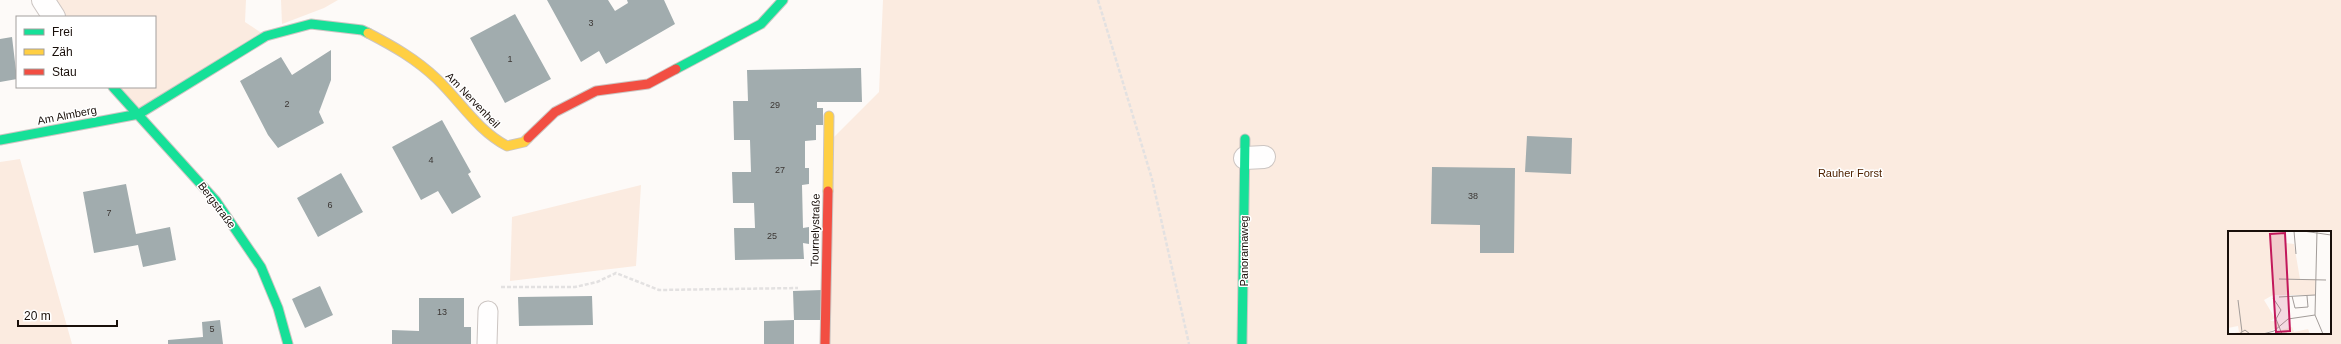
<svg xmlns="http://www.w3.org/2000/svg" width="2341" height="344" font-family="Helvetica,sans-serif">
<style>
.green{fill:#fbebe0;fill-rule:evenodd}
.building{fill:#a1acae}
.lines{fill:none;stroke-linecap:round;stroke-linejoin:round}
.lane-casing{stroke:#ccc5c2;stroke-width:21}
.street-casing{stroke:#ccc5c2;stroke-width:24}
.fast-casing{stroke:#ccc5c2;stroke-width:11}
.slow-casing{stroke:#ccc5c2;stroke-width:11}
.jam-casing{stroke:#ccc5c2;stroke-width:11}
.path{stroke:#e3e1e1;stroke-width:2.5;stroke-dasharray:4 2;stroke-linecap:butt}
.lane{stroke:#fffefe;stroke-width:19}
.street{stroke:#fffefe;stroke-width:22}
.fast{stroke:#16e098;stroke-width:9}
.slow{stroke:#ffcf43;stroke-width:9}
.jam{stroke:#f24e42;stroke-width:9}
.labels{text-anchor:middle;stroke-width:3;stroke-linejoin:round;paint-order:stroke}
.number-label{font-size:9px;fill:#3b3633}
.street-label{font-size:11px;fill:#190f0a;stroke:#fff}
.park-label{font-size:11px;fill:#4f2302;stroke:#fff}
.inset-road{fill:none;stroke:#a29c99;stroke-width:1}
.view{fill:#c2185b;fill-opacity:0.15;stroke:#c2185b;stroke-width:2}
.inset-edge{fill:none;stroke:#190f0a;stroke-width:2}
</style>
<rect width="100%" height="100%" fill="#fdfaf8"/>
<path class="green" d="M43,0H246L245,22L266,36L139,114L113,87H155V17H54Z
M281,0H338L324,8L282,24Z
M883,0H2341V344H825L828,143L879,92ZM2229,232H2330V333H2229Z
M20,159L72,344H0V162Z
M641,185L636,266L510,281L512,217Z"/>
<path class="building" d="M547,0H608L615,11L628,3L627,0H664L675,24L606,64L599,51L581,62Z
M515,14L551,79L505,103L470,38Z
M12,37L17,79L0,82V39Z
M331,50V80L319,112L324,123L278,148L268,135L240,81L281,57L292,75Z
M861,68L862,102H817V108H823V125H816V140L805,141V168H809V184L802,185L803,228L809,227V244L803,243L804,259L735,260L734,228H755L754,203H733L732,172H751L750,140H734L733,101H748L747,70Z
M442,120L471,172L468,174L481,197L452,214L438,191L421,200L392,147Z
M1527,136L1572,138L1571,174L1525,172Z
M1432,167L1515,168L1514,253H1480V225L1431,224Z
M341,173L363,212L318,237L297,198Z
M126,184L136,234L170,227L176,260L143,267L138,245L94,253L83,192Z
M320,286L333,315L305,328L292,299Z
M822,290V320H794L793,291Z
M592,296L593,325L519,326L518,297Z
M419,298H464V327H471V344H392V330L419,331Z
M220,320L223,344H168V340L203,337L202,322Z
M794,320V344H764V321Z"/>
<g class="lines">
<g class="lane-casing">
<path id="lane" d="M487,344L488,311"/>
</g>
<g class="street-casing">
<path id="street" d="M43,0L54,17
M1245,158L1264,157"/>
</g>
<g class="fast-casing">
<path id="fast" d="M676,69L761,24L783,0
M113,87L216,201L261,267L278,308L288,344
M0,140L139,114L266,36L311,24L362,30L368,33
M1242,344L1245,139"/>
</g>
<g class="slow-casing">
<path id="slow" d="M368,33C393,46 416,59 437,79C461,102 477,130 507,146L524,142L528,138
M828,191L829,116"/>
</g>
<g class="jam-casing">
<path id="jam" d="M528,138L555,112L596,91L648,84L676,69
M825,344L828,191"/>
</g>
<path class="path" d="M1098,0L1152,179L1189,344
M501,287H575L597,282L616,273L659,290L798,288"/>
<use href="#lane" class="lane"/>
<use href="#street" class="street"/>
<use href="#fast" class="fast"/>
<use href="#slow" class="slow"/>
<use href="#jam" class="jam"/>
</g>
<g class="labels">
<g class="number-label">
<text x="591" y="26">3</text>
<text x="510" y="62">1</text>
<text x="287" y="107">2</text>
<text x="775" y="108">29</text>
<text x="431" y="163">4</text>
<text x="780" y="173">27</text>
<text x="1473" y="199">38</text>
<text x="330" y="208">6</text>
<text x="109" y="216">7</text>
<text x="772" y="239">25</text>
<text x="442" y="315">13</text>
<text x="212" y="332">5</text>
</g>
<g class="street-label">
<text transform="translate(473 100) rotate(46)" y="4">Am Nervenheil</text>
<text transform="translate(67 115) rotate(-11)" y="4">Am Almberg</text>
<text transform="translate(217 205) rotate(53)" y="4">Bergstraße</text>
<text transform="translate(815 230) rotate(-89)" y="4">Tournelystraße</text>
<text transform="translate(1244 251) rotate(-90)" y="4">Panoramaweg</text>
</g>
<g class="park-label">
<text x="1850" y="177">Rauher Forst</text>
</g>
</g>
<g transform="translate(2228 231)">
<rect width="103" height="103" fill="#fdfaf8"/>
<path d="M0,0H58V12L66,13L72,48H88L87,64H45L36,69L47,87L42,90H48L52,94L49,97L35,103H2L11,101L10,95L0,97ZM64,96L66,101L80,98L82,103H55L54,99Z" fill="#fbebe0"/>
<path class="inset-road" d="M66,0L68,23M75,0L103,4M89,0L87,84L95,103M51,48L98,49M64,65L67,77L80,76L79,65M51,66L87,64M45,67L53,79L48,88L54,103M10,69L14,101M11,103L17,99L22,103M35,103L46,100L60,88L87,84"/>
<path class="view" d="M57,2L62,100L48,101L42,3Z"/>
<rect width="103" height="103" class="inset-edge"/>
</g>
<rect x="16" y="16" width="140" height="72" fill="#ffffff" stroke="#a39f9d"/>
<rect x="24" y="29" width="20" height="6" fill="#16e098" stroke="#a39f9d"/>
<text x="52" y="36" font-size="12" fill="#190f0a">Frei</text>
<rect x="24" y="49" width="20" height="6" fill="#ffcf43" stroke="#a39f9d"/>
<text x="52" y="56" font-size="12" fill="#190f0a">Zäh</text>
<rect x="24" y="69" width="20" height="6" fill="#f24e42" stroke="#a39f9d"/>
<text x="52" y="76" font-size="12" fill="#190f0a">Stau</text>
<path d="M18 320v6h99v-6" fill="none" stroke="#190f0a" stroke-width="2"/>
<text x="24" y="320" font-size="12" fill="#190f0a" stroke="#ffffff" stroke-width="3" paint-order="stroke">20 m</text>
</svg>
